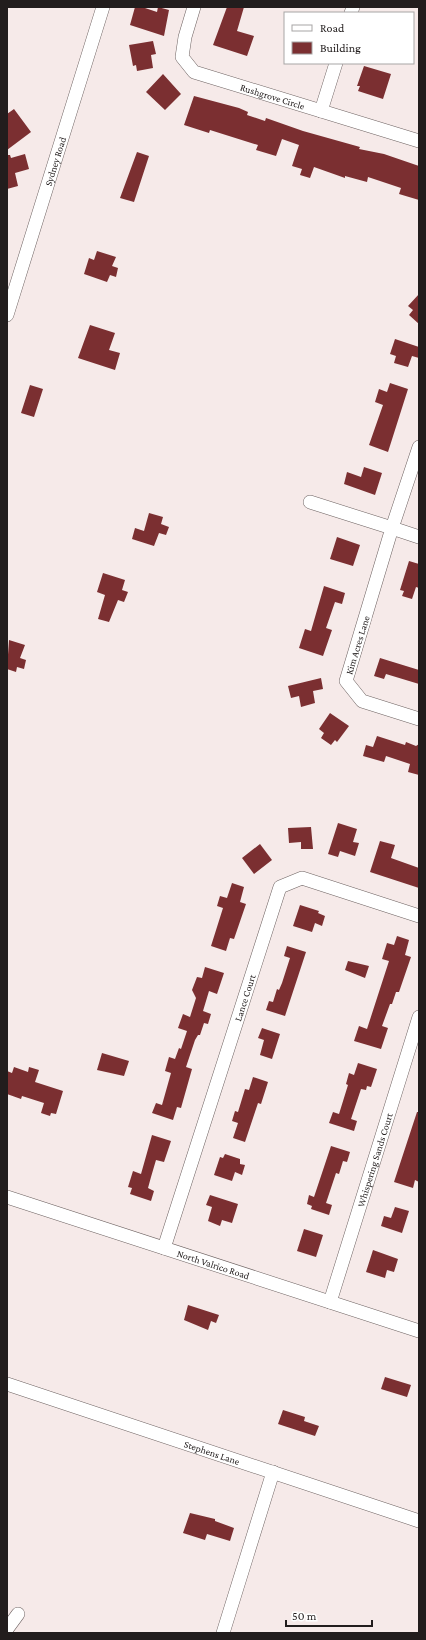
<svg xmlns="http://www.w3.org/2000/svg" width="426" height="1640" font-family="'Crimson Pro',serif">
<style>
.building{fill:#7b2f31}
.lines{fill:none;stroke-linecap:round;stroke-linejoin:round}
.minor-casing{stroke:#6e6362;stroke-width:14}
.minor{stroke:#fff;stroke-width:13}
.labels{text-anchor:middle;stroke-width:4;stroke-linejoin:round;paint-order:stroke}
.street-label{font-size:10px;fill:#221d1d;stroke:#fff}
</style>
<rect width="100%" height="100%" fill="#f6eae9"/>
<path class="building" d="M135,7H142L157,12L158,7L169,10L164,36L130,25Z
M227,7H244L237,31L254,36L247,56L213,45Z
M153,41L156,54L151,55L153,68L137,71L136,65L133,66L129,45Z
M364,66L391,74L383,99L358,91L360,86H357Z
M163,74L181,94L165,110L146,92Z
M194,96L239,108L248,112L247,115L265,121L266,118L303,131L360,147L359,149L384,154L419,166V200L399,194L401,188L368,177L367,182L345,176V178L314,167L310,178L300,175L302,169L292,166L299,145L282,139L276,156L256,150L258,145L210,130L209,133L184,125Z
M14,109L31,132L7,150V114Z
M137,152L149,156L134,202L120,198Z
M25,154L29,169L15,173L18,186L7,189V155H10L11,158Z
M97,251L116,257L112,266L118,268L116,277L110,275L107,282L84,274L89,258L94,260Z
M419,294V324L409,315L413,310L408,306Z
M90,325L115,333L109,350L120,353L115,370L78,358Z
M395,339L419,347V358L412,356L408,367L394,363L396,356L390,354Z
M390,383L408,389L388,452L369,445L383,405L375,402L379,389L387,392Z
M30,385L43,389L34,417L21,413Z
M364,467L382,473L375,495L344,484L347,472L361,477Z
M149,513L163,517L161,524L169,527L166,535L159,533L154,546L132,539L135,528L144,531Z
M337,537L360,545L353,566L330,559Z
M409,561L419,564V588L416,587L412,599L402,596L404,591L400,590Z
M103,573L125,580L122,590L128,592L124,602L118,600L109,622L98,619L105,595L97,592Z
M324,586L345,593L342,604L335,602L326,628L332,630L323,656L299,648L305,629L311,631Z
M9,640L25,645L20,658L26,660L24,669L17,667L16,672L7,669Z
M380,658L419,670V684L386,674L384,679L374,676Z
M321,678L323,689L313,691L315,703L301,707L299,696L291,698L288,686Z
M330,713L349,726L337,742L335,740L331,745L321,738L324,733L319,729Z
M377,736L405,745L406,742L416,746L419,744V775L408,772L410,764L386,756L384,762L363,756L366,745L373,747Z
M338,823L357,829L353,842L359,843L355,856L340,851L338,857L328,854Z
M311,827L313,849H301V842L289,843L288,828Z
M380,841L395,845L391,858L419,868V888L370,872Z
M260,844L272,860L254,874L242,858Z
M232,883L244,887L240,902L246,904L234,939L230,938L226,951L211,946L223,908L217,906L220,896L227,898Z
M300,905L319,911L318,913L325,916L322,926L315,923L312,932L293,926Z
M397,936L409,940L405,955L411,957L399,992H396L392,1004H390L382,1026L388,1028L381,1049L354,1041L359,1026L367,1029L389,961L382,959L387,943L394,945Z
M287,946L306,952L285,1016L266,1010L269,1001L273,1002L277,989L279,990L282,983L290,958L284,956Z
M348,961L369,966L365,978L345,970Z
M205,967L224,973L217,994L209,991L203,1011L211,1014L208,1024L204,1023L200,1035H198L195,1040L186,1067L192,1069L181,1108L177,1107L173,1120L152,1113L156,1103L162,1105L171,1073L165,1071L169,1057L175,1059L179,1048L181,1049L187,1031L178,1028L183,1014L190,1017L196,998L192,990L197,977L202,978Z
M262,1028L280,1034L272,1059L260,1055L264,1040L258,1038Z
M102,1053L129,1061L124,1076L97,1070Z
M358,1063L377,1069L371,1087L367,1086L366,1090L361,1089L351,1119L357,1121L354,1131L329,1123L333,1112L339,1114L348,1085L346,1084L349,1073L354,1075Z
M14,1067L28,1072L29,1067L39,1070L35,1082L63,1091L56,1114L51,1113L50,1116L41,1113L44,1103L22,1096L21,1099L7,1094V1071L12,1073Z
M253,1077L268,1082L261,1104L258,1103L245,1142L233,1138L238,1123L232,1121L235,1111L238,1112L245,1089L249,1090Z
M417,1112H419V1182L415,1180L413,1188L394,1182Z
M152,1135L171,1141L164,1162L156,1160L151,1177L148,1188L154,1191L151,1201L130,1194L132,1188L128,1187L133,1171L141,1174Z
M331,1146L350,1152L347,1162L343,1161L339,1174L336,1173L326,1203L332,1205L329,1215L311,1209L312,1206L307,1204L309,1195L314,1197Z
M225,1154L240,1159V1164L245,1165L242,1175L235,1172L232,1181L214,1175L220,1157L223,1158Z
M210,1195L238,1204L232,1223L222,1220L220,1226L208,1221L212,1207L206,1205Z
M395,1207L409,1211L402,1233L381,1226L384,1216L391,1218Z
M304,1229L323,1235L316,1257L297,1251Z
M373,1250L398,1259L394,1272L387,1270L385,1278L366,1272Z
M188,1305L219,1315L216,1323L211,1321L208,1330L184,1320Z
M385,1377L411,1385L407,1397L381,1389Z
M283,1410L305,1417L304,1421L319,1426L315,1436L278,1424Z
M190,1513L215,1519V1521L234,1528L230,1541L207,1534L205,1540L183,1533Z"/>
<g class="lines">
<g class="minor-casing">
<g id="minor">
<path id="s1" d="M194,7L185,37L182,57L194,72L419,141"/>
<path d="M351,13L353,7"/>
<path d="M321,111L336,63"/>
<path id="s2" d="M7,315L103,7"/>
<path d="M419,447L392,528L419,537"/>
<path d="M310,502L392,528L346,681L362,701L419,719"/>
<path id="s3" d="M7,1197L419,1331"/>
<path id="s4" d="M164,1248L280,887L302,878L419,916"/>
<path id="s5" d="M330,1302L419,1017"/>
<path id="s6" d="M7,1384L419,1521"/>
<path d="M7,1629L18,1614"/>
<path d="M223,1633L273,1472"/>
</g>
</g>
<use href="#minor" class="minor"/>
</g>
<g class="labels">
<g class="street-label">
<text dy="4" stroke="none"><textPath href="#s1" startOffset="153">Rushgrove Circle</textPath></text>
<text dy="4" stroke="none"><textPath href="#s2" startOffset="161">Sydney Road</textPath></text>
<text transform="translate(357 645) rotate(-73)" y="4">Kim Acres Lane</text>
<text dy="4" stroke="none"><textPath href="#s4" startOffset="263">Lance Court</textPath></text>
<text dy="4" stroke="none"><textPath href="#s5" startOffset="149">Whispering Sands Court</textPath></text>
<text dy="4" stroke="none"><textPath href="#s3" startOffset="217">North Valrico Road</textPath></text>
<text dy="4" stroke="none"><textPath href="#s6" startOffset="216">Stephens Lane</textPath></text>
</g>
</g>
<rect width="426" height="1640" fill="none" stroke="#221d1d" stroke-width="16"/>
<rect x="284" y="12" width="130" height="52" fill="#ffffff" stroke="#a7a5a5"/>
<rect x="292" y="25" width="20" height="6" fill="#ffffff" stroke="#a7a5a5"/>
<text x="320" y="32" font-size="12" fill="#221d1d">Road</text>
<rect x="292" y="42" width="20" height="12" fill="#7b2f31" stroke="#a7a5a5"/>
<text x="320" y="52" font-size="12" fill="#221d1d">Building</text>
<path d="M286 1620v6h86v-6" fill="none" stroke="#221d1d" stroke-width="2"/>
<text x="292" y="1620" font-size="12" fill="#221d1d" stroke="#ffffff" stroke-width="3" paint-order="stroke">50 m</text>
</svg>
